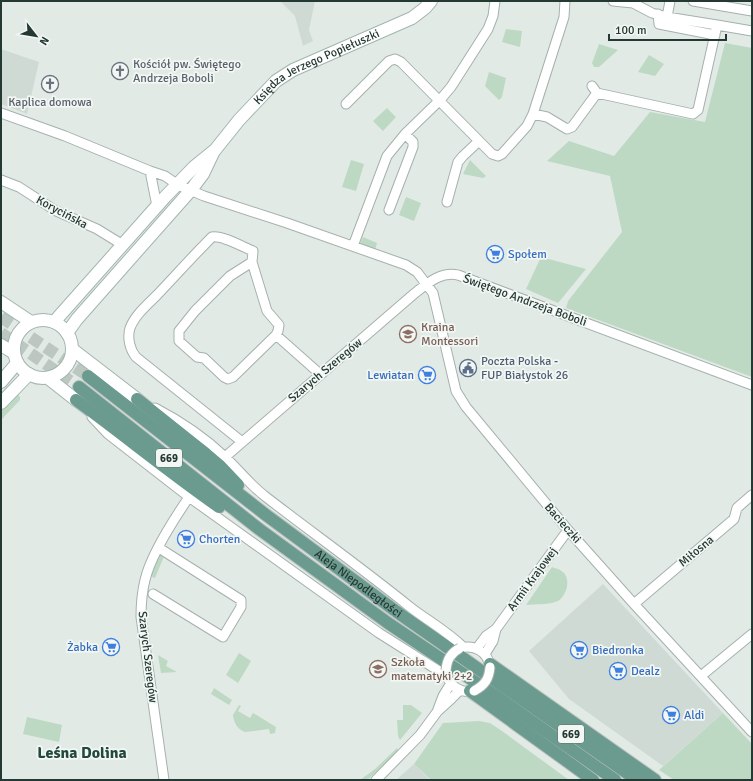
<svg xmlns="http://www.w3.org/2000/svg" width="753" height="781" font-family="Signika,sans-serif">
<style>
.built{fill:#d0dad5}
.green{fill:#bdd9c4}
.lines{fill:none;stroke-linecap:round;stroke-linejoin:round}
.primary-tunnel{stroke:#bcc7c2;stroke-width:12;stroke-dasharray:12 6;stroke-linecap:butt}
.street-casing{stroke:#a5b1ad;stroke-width:11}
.secondary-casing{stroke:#a2b5ae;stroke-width:14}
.primary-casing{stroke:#bdc4c2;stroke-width:14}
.street{stroke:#fff;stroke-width:9}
.secondary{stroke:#fff;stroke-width:12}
.primary{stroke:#6b9b8e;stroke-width:12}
.street-bridge-casing{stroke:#a5b1ad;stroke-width:11;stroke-linecap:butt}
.street-bridge{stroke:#fff;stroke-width:9}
.labels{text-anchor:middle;stroke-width:3.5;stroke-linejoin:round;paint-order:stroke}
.shield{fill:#f2f7f4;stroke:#62726d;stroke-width:1}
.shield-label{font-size:11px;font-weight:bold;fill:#243933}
.worship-label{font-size:12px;fill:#5b616d;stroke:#f2f7f4;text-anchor:start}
.street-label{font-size:12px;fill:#243933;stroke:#f2f7f4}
.shop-label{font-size:12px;fill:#366cbe;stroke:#f2f7f4;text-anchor:start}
.education-label{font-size:12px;fill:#785e54;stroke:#f2f7f4;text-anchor:start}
.service-label{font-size:12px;fill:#4e5e75;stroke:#f2f7f4;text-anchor:start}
.district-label{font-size:16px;font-weight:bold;fill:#22493f;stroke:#f2f7f4}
</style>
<rect width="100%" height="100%" fill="#e2eae6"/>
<path class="built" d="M280,1H315L309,30L313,41L303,46L295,16Z
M1,49L39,62L27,114L1,104Z
M603,584L723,713L663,766L569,699L529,651Z
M414,764L430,780H396Z"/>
<path class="green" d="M506,29L522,31L520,47L502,42Z
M725,43L752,48V377L566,308L568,301L622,232L610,176L547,161L569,141L614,156L650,112L705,122Z
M599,44L618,50L599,67H594L592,63Z
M649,55L664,64L655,76L638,72Z
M489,72L506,78L502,97L499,100L485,86Z
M387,108L396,117L383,131L373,121Z
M351,160L364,164L356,191L342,187Z
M470,160L486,176L483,178L463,174Z
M406,197L421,203L414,221L399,215Z
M363,237L377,243L375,250L360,244Z
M541,257L586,269L558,303L526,289Z
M17,393L20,397V400L1,420V409Z
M160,554H165L155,578L149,576Z
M552,567C557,569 560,569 564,573C571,581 566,596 558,601C549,605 535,604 526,605Z
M239,653L251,661L238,683L226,675Z
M158,655L168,661L166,666L177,672L161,673Z
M214,688L232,700L229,705L211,694Z
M239,705L241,706L238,711L250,718L253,713L276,727L275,733L270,734L269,729L245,732C237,729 234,723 233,715Z
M403,705H411L422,713L400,740L398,736L397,720H403Z
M723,713L752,744V780H674L659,770Z
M27,717L62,725L59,742L23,734Z
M479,721L490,723L502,731L569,780H431L414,764L443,723Z
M397,748L399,752L397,755L367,780H360L375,769Z"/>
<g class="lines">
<path class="primary-tunnel" d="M1,317L88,376
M1,333L79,387"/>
<g class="street-casing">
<path id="street" d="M693,1L752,11
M658,14L659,24L715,35
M667,17L670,1
M717,25L752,31
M592,86L597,93L693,114L698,110L717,25L667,17L652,13L633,3L613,1
M346,104L389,61L395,59L401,62L492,154L498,156L502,154L527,126L533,114L564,17L565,1
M1,113L65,136L150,171L165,176L178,185L204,196L287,223L406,265L417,272L433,293L456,391L466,407L568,530L634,604L752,732
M533,114L547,117L567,129L572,127L597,93
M150,171L157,206
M1,180L19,187L56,211L97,229L123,245
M447,202L458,162L463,156L479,141
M389,210L413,147V142L405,134
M353,246L387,156L405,134L440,100L451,87L488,29L493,16L495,1
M276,335L320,374
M155,408C180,421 205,438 225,457C239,470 250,485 266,497C314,534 363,569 410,607C428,621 447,631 463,647
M92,417L108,434L189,497L379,633L447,676
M241,441L136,357C130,350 127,338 130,328C135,315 147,305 157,295C175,276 193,256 212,237C222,235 243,247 253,251L252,262L267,311L279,325L278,331L276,335L233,377L228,379L224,377L204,358L197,357L179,341V331L195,311L230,276L252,262
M225,457L415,293C428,283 441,271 458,275L752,385
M153,594L223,637L241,607V600L159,548
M634,604L734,519L737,508L752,495
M460,648C475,644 488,652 490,667
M477,648L486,636L496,629L568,530
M485,654L493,641L496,629
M701,676L752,634
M448,679C454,689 463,693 474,691
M438,711L449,701L460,690
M164,780L141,617C141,604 142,592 145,580C151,554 174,519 189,497
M376,780L420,735L437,712L443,696L451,683"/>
</g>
<g class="secondary-casing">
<g id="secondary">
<path d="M1,302L31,322"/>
<circle cx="43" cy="349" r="29"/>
<path id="s1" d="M54,322L165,197L194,167L215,150L239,120L276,81L293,70L412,18L425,8L431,1"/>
<path d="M67,333L77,319L191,190L203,174L213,153"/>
<path d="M1,345L14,353"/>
<path d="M72,349L137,399"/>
<path d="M48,378L76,400"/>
<path d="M1,382L17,363"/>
<path d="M1,403L29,374"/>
</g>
</g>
<g class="primary-casing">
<g id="primary">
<path id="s2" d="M88,376L266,515L397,612L637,780"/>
<path d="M79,387L259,529L388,623L499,698L615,780"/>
<path d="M137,399L206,454L219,465L238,485"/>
<path d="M76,400C124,435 170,473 219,507"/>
<path d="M490,664L655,780"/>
<path d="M470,691L593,780"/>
</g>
</g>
<use href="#street" class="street"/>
<use href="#secondary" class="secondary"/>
<use href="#primary" class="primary"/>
<g class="street-bridge-casing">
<path id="street-bridge" d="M446,670C447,659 451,653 460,648
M474,691C485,685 489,679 490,667"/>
</g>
<use href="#street-bridge" class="street-bridge"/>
</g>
<defs>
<g id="church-ring" transform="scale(0.9)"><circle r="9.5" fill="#f2f7f4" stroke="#6b7280" stroke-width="1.5"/><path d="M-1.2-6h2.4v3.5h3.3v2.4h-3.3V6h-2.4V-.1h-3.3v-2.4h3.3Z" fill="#6b7280"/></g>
<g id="supermarket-ring" transform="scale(0.9)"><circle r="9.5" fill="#f2f7f4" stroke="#3f7fe0" stroke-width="1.5"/><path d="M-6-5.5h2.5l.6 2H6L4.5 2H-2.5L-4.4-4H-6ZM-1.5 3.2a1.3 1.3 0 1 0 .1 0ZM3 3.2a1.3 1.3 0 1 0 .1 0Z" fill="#3f7fe0"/></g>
<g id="school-ring" transform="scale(0.9)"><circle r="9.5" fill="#f2f7f4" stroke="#8d6e63" stroke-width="1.5"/><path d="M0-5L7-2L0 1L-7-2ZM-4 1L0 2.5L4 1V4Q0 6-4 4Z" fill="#8d6e63"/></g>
<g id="civic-ring" transform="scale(0.9)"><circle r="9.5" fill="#f2f7f4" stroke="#5c6f8a" stroke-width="1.5"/><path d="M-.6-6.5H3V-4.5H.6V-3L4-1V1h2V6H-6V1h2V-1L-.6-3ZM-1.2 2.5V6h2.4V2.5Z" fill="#5c6f8a"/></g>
</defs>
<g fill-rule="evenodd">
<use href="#church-ring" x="120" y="71"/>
<use href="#church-ring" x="50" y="84"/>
<use href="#supermarket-ring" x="495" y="254"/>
<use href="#school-ring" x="408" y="334"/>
<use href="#civic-ring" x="468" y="368"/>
<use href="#supermarket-ring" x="427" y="375"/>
<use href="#supermarket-ring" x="186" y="539"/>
<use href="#supermarket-ring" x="111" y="647"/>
<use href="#supermarket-ring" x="579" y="650"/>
<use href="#school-ring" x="378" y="669"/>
<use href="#supermarket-ring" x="618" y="671"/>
<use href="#supermarket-ring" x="671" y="715"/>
</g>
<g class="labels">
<g class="shield">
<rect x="156" y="449" width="26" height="18" rx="3"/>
<rect x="558" y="725" width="26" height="18" rx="3"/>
</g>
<g class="shield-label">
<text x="169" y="462">669</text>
<text x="571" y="738">669</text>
</g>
<g class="worship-label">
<text x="133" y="68">Kościół pw. Świętego<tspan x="133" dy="14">Andrzeja Boboli</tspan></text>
<text x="50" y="106" text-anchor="middle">Kaplica domowa</text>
</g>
<g class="street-label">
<text dy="4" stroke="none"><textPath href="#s1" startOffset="370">Księdza Jerzego Popiełuszki</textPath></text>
<text transform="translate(62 212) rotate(28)" y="4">Korycińska</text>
<text transform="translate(525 300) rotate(20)" y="4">Świętego Andrzeja Boboli</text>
<text transform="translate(325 370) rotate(-40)" y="4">Szarych Szeregów</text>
<text transform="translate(563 523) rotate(49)" y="4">Bacieczki</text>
<text transform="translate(696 551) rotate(-40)" y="4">Miłosna</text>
<text transform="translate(532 579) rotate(-54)" y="4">Armii Krajowej</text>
<text dy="4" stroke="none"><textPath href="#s2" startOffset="341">Aleja Niepodległości</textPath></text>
<text transform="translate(148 657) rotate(83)" y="4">Szarych Szeregów</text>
</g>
<g class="shop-label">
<text x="508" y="258">Społem</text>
<text x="414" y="379" text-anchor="end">Lewiatan</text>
<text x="199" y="543">Chorten</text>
<text x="98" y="651" text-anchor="end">Żabka</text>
<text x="592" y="654">Biedronka</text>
<text x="631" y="675">Dealz</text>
<text x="684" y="719">Aldi</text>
</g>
<g class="education-label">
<text x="421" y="331">Kraina<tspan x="421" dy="14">Montessori</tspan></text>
<text x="391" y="666">Szkoła<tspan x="391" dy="14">matematyki 2+2</tspan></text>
</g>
<g class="service-label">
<text x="481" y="365">Poczta Polska -<tspan x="481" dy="14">FUP Białystok 26</tspan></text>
</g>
<g class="district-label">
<text x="82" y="758">Leśna Dolina</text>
</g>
</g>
<rect width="753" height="781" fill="none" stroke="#243933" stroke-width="4"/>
<g transform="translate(36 36) rotate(121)" stroke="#f2f7f4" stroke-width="3" paint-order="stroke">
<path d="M0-3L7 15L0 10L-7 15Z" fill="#243933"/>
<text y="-6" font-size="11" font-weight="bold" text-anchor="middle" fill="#243933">N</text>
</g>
<path d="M609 34v6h117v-6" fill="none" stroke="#243933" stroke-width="2"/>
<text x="615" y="34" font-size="12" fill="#243933" stroke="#f2f7f4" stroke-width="3" paint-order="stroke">100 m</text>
</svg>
